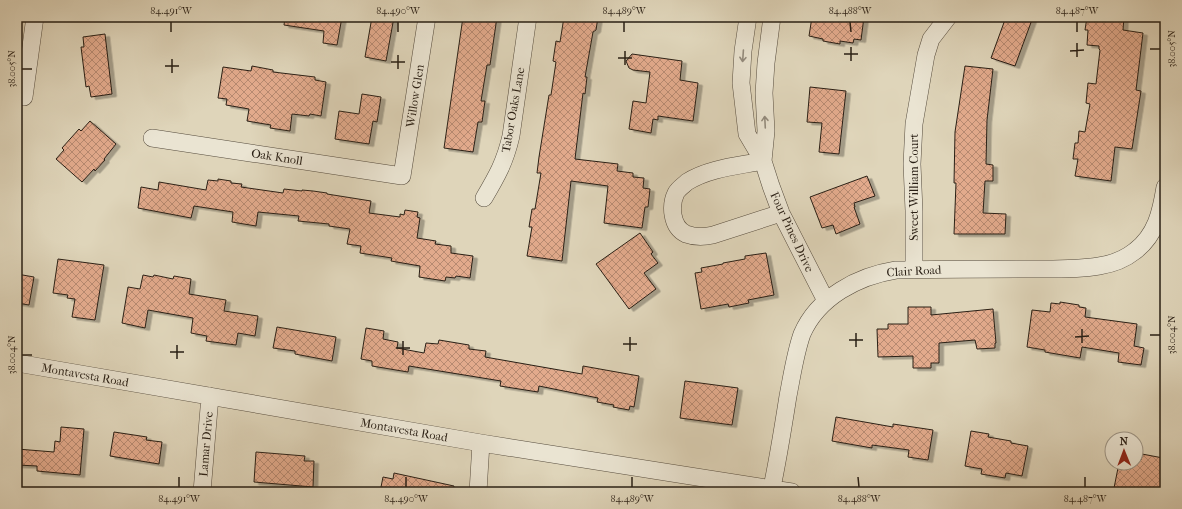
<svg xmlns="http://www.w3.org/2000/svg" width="1182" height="509" font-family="'IM FELL French Canon',serif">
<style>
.building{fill:url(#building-cross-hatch);stroke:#291f15;filter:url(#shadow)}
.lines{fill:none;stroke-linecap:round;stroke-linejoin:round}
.street-casing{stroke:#564c3e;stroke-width:18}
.street{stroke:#eae4d2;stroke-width:17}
.oneway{stroke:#938b7d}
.ticks{fill:none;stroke:#291f15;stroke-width:1.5}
.labels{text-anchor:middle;stroke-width:3;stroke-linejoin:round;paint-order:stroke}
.street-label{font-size:12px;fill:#291f15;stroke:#eae4d2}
.neatline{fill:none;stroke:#291f15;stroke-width:1.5}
.ticks-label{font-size:10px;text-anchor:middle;fill:#291f15}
</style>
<defs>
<pattern id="building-cross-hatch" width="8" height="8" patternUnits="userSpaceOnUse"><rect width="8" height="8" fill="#e2aa8c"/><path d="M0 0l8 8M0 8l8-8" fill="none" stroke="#b78a71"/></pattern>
<filter id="shadow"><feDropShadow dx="4.5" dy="2.5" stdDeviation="0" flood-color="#0004"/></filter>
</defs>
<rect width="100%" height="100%" fill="#dfd5ba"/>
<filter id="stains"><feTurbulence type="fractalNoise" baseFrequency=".005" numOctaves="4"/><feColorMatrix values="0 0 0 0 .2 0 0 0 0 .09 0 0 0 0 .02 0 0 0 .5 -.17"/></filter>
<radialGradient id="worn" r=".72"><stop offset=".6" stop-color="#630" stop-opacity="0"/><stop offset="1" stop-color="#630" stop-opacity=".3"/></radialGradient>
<path class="building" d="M285,17H342L337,45L323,43L324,31L284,25Z
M372,17H394L386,61L365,57Z
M463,17H497L490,65H487L481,101H485L482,122H478L473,152L444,148Z
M564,17H598L596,30L593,32L585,77H587L585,94L583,93L575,159L618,164L617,171L633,173V177L644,178L643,188L650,189L648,207H645L642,228L604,223L608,186L571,181L562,261L527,256L532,227H529L532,209H535L541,173H537L539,157L549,95H551L556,62L553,61L556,41L560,42Z
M812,17H864L861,40L854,39L853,43L840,41V44L823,41V39L809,36Z
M1006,17H1033L1015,66L991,58Z
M1087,17H1124L1123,30L1143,33L1136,90L1141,91L1132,149L1115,147L1111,181L1075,176L1078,159H1073L1075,143H1078L1079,131L1085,132L1090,104L1086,103L1088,83L1096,84L1100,50L1099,49V46L1087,45L1088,30H1085Z
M105,34L112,94L91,97L89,86L86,87L81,47H84L83,37Z
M632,54L682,61L680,80L698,83L693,121L658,116V120L653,119L651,133L629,129L633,101L646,103L650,72L633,70L629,68L626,61Z
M252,66L273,70V72L315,77V80L326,82L321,116L310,114L309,116L292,114L290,131L270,128L271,125L247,121L249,109L226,105L227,99L218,98L223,67L251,71Z
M965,66L993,69L987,120L986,164L993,165V181H985L983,213L1006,214L1005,234H954L956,183H954L955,132Z
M810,87L846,91L839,154L819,152L822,123L807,122Z
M362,94L381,97L377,122L373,121L369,144L335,139L339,111L359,114Z
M90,121L116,144L104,159L105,160L95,171L94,169L82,182L56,159L64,150L62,148L79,129L81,131Z
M867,176L875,196L854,203L855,207H854L860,224L836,234L833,225L822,228L810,197Z
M218,179L231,181V183L242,184L241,187L283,193L284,189L302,191V190L313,191L327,193V194L371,201L369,213L400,217V214L404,215L405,210L418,212L417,217L420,218L417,238L436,241L435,244L451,246V253L473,256L470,278L456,276L455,278L446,277L445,281L419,277L420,266L391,261L392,258L360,253L361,246L347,244L350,229L329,226V224L298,221L299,216L258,212L256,226L232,222L233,212L194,206L191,218L138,208L141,187L158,190L159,182L206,190L208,180L218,181Z
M640,233L653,252L651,254L658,263L644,273L656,289L629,309L596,264Z
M766,253L774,295L748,300L749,303L729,307L728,304L701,309L695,273L702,272L701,268L723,264V263L745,259V256Z
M58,259L104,265L95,320L72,317L75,299L67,298L68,295L53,293Z
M17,274L34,277L29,305L17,303Z
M143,275L153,277L154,275L173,279L174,276L191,279L189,294L226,300L224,311L258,316L255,336L238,333L236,345L206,341L207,336L191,333L193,318L148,310L145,328L122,323L128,287L140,289Z
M1060,302L1079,305V307L1086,308L1085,317L1137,324L1134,346L1144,348L1141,365L1118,362L1119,353L1082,347L1080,358L1045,352V350L1027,347L1032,310L1050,312L1051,303L1060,304Z
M908,307H931V315L993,309L996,343H995V348L977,349L975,340L939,343V363H931V368H913V356L878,357L877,329H888V324H908Z
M277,327L336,337L332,361L295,354V351L273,348Z
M366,328L384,331L383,339L398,342L397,348L424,353L426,343L438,344L439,340L469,345V349L486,351L485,357L582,374L583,366L639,376L634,407L630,406L629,410L613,407L614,405L597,402L598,398L539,386L538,392L500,386L501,381L409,366L408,372L372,366V361L361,359Z
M685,381L738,388L732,425L680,418Z
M836,417L893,427V424L933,430L928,460L908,457L909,450L872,445V448L832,441Z
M61,427L84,429L80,475L37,471V466L17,465V449L54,452L55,441L60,442Z
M971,431L989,434L988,437L1011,441V443L1028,446L1022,476L1006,473L1005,478L981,474L982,469L965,466Z
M114,432L147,437L146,440L162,442L159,464L110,456Z
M256,452L305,456L304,461H314L313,487L254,482Z
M1142,454L1163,458L1161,471H1165V492H1125V490L1114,488L1119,463H1136V459L1141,460Z
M394,473L454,486L453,492H380L383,477L393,479Z"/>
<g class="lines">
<g class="street-casing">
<path id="street" d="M748,17L743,51L741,83L747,134L763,161L771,186L781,213L826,301
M24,97L35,17
M152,138L402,176L427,17
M763,161C738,166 709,168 687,182C684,185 678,189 676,193C670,205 671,227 686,234C694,237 704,237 713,235L781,213
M763,161L766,131L764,93L766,63L772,17
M484,198C497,176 505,162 511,136L528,17
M914,270V211L912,164L914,124L926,55L931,39L948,17
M17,363L481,443L792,492
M202,492L210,396
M478,492L481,443
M771,492C778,460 783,428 788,396C792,376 795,354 802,334C818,297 858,276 896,270C939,269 983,269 1026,269C1050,269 1075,270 1099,266C1112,264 1125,259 1135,251C1156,235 1161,212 1165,187"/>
</g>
<use href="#street" class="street"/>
</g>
<defs><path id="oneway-shaft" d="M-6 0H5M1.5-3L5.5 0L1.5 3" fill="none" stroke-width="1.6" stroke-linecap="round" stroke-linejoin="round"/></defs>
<g class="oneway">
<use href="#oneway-shaft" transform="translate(743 56) rotate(94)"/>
<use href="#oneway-shaft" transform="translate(765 122) rotate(-93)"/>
</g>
<path class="ticks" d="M171,22V32M398,22V32M624,22V32M850,22L851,32M1077,22V32M1077,43V57M851,47V61M1150,49H1160M625,51V65M1070,51L1084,50M844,54H858M398,55V69M618,58H632M172,59V73M391,62H405M165,66H179M22,69H32M1082,329V343M856,333V347M1150,335H1160M630,337V351M1075,337L1089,336M849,340H863M403,341V355M623,344H637M177,345V359M396,348H410M170,352H184M22,355H32M179,477V487M406,477V487M632,477V487M858,477L859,487M1085,477V487"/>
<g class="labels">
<g class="street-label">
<text transform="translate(415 96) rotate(-81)" y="4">Willow Glen</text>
<text transform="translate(513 110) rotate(-80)" y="4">Tabor Oaks Lane</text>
<text transform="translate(277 157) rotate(9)" y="4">Oak Knoll</text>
<text transform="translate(914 187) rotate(-90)" y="4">Sweet William Court</text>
<text transform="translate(792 232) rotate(65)" y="4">Four Pines Drive</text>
<text transform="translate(914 271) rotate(-3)" y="4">Clair Road</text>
<text transform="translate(85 375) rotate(10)" y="4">Montavesta Road</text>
<text transform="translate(404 430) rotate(10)" y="4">Montavesta Road</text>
<text transform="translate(206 444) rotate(-85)" y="4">Lamar Drive</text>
</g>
</g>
<rect width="1182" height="509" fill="none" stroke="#dfd5ba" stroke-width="44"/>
<g transform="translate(1124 451) rotate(359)"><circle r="19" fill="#eae4d2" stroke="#9d9586"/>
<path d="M0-3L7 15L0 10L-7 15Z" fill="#8f2418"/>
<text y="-6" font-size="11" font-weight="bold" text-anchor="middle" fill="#291f15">N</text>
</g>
<rect x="22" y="22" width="1138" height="465" class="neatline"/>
<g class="ticks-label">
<text x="171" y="14">84.491°W</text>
<text x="398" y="14">84.490°W</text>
<text x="624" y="14">84.489°W</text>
<text x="850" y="14">84.488°W</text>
<text x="1077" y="14">84.487°W</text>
<text transform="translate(1171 49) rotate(-90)" y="4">38.005°N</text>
<text transform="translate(11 69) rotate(-90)" y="4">38.005°N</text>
<text transform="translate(1171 335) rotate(-90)" y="4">38.004°N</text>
<text transform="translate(11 355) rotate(-90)" y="4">38.004°N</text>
<text x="179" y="502">84.491°W</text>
<text x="406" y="502">84.490°W</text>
<text x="632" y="502">84.489°W</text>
<text x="859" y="502">84.488°W</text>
<text x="1085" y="502">84.487°W</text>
</g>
<rect width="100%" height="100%" filter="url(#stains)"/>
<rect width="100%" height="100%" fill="url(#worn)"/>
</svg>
